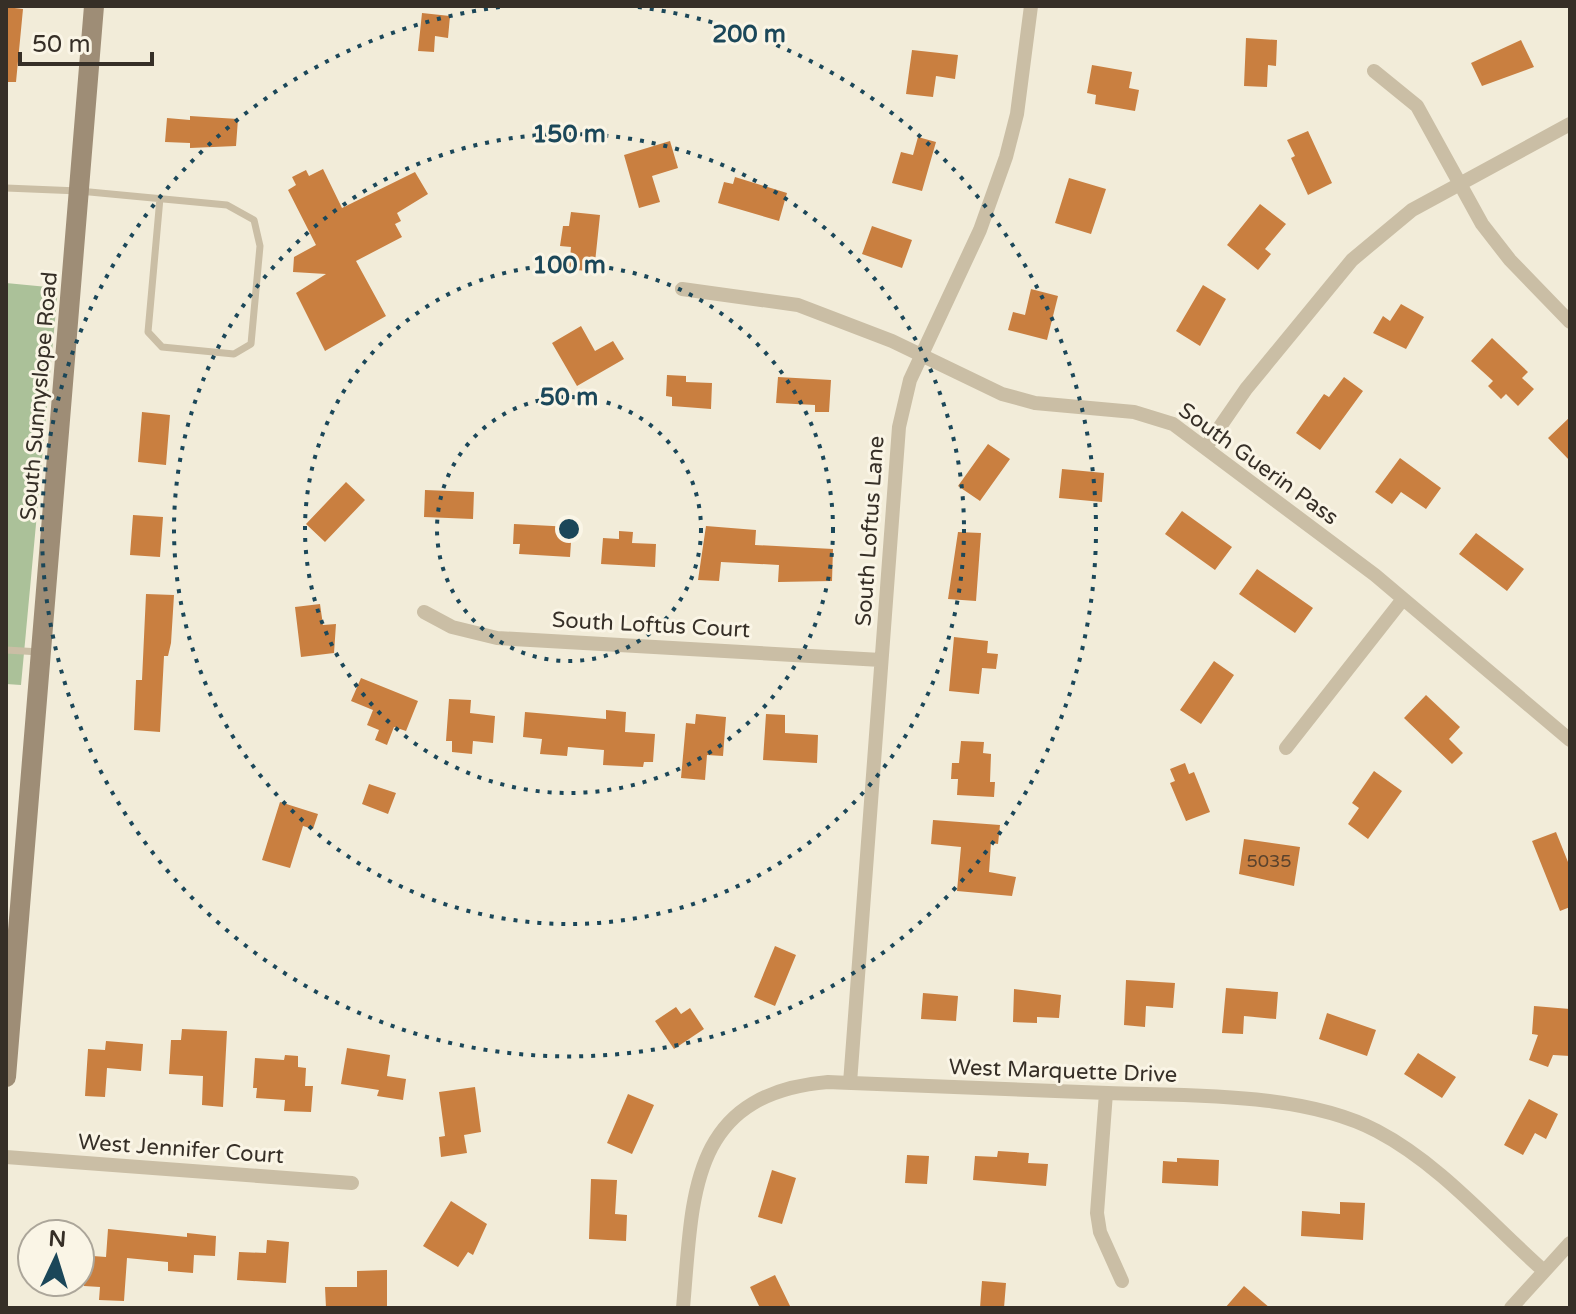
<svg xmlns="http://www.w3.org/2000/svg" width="1576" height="1314" font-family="'Varela Round',sans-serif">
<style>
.green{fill:#abc199}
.building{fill:#c97f40}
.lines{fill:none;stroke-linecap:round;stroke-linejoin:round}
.lane{stroke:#cabea5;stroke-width:7}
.street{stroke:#cabea5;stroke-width:14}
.secondary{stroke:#9e8d76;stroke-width:20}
.ring{fill:none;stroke:#1b4759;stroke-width:4;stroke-dasharray:4 8}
.labels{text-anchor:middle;stroke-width:6;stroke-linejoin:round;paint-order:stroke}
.number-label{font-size:18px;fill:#5b432d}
.street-label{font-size:22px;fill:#362f27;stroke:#faf5e6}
.centre{fill:#1b4759;stroke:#faf5e6;stroke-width:4}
.ring-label{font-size:24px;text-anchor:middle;font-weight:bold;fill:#1b4759;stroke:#faf5e6;stroke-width:6;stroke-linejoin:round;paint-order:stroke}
</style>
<rect width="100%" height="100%" fill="#f2ecd9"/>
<path class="green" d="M6,283L58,288L21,685L6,684Z"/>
<path class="building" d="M6,7L23,9L16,82H6Z
M422,13L450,16L448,38L435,36L434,52L418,51Z
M1246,38L1277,40L1276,66L1268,65L1267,87L1244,86Z
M1521,40L1534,67L1482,86L1471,63Z
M912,50L958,55L955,79L936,76L933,97L906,94Z
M1092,65L1132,72L1129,88L1139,90L1135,111L1095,104L1096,95L1087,93Z
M190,116L238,119L236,146L190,148V143L165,142L167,118L190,120Z
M1308,131L1332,183L1308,195L1291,158L1295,156L1287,140Z
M918,137L936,142L922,191L892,183L901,152L913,155Z
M670,141L678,168L652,176L660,202L639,208L624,155Z
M323,169L342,208L415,172L428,194L397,213L401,221L395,224L402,237L356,261L386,316L325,351L296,293L326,274L293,272L294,257L316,245L288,190L296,185L292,177L306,170L309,176Z
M735,177L787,193L779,221L718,203L724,182L733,184Z
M1069,178L1106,189L1091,234L1055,223Z
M1260,204L1286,224L1265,249L1271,254L1258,270L1227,245Z
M571,212L600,215L594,272L569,269L571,247L560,246L563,226H569Z
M872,226L912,240L902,268L862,254Z
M1203,285L1226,299L1200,346L1176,331Z
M1031,289L1058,296L1047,340L1008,330L1013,312L1025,315Z
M1401,304L1424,317L1406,349L1373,333L1383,316L1390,321Z
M581,326L595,351L613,341L624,359L577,386L552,343Z
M1492,338L1528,372L1522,378L1534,389L1518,406L1506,394L1501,399L1488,386L1493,381L1471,361Z
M667,375L686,376V382L712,383L711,409L672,406V397L666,396Z
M778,377L831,380L829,412H815V405L776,403Z
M1344,377L1363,391L1320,450L1296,433L1324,394L1329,397Z
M142,412L170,415L166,465L138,462Z
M1570,417V461L1548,438Z
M988,444L1010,459L980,501L958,486Z
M1400,458L1441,488L1426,509L1401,492L1392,504L1375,492Z
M1062,469L1104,473L1102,502L1059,498Z
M346,482L365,500L325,542L306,524Z
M425,490L474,492L473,519L424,517Z
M1182,511L1232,547L1215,570L1165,534Z
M133,515L163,517L160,557L130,555Z
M514,524L572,527L570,557L519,554L520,544H513Z
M706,526L756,530L755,545L833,549L832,581L778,582L779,565L721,562L719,581L698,580Z
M619,531L633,532L632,543L656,544L655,567L601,564L603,538L619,539Z
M958,532L981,533L976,601L948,599Z
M1476,533L1524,569L1507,591L1459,554Z
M1257,569L1313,608L1295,633L1239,594Z
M146,594L174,595L171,643L168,656H164L160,732L134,730L136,680H142Z
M320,604L323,625L336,624L334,653L301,657L295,607Z
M954,637L988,641L987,653L998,654L996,669L982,668L979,694L949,691Z
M1214,661L1234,675L1201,724L1180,710Z
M361,678L418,701L406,731L394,727L387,745L375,740L379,730L367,725L373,710L351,701Z
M1426,695L1460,727L1449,739L1463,753L1452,764L1404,718Z
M449,699L471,700L470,713L495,716L493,743L473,741L472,754L452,752V741H446Z
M606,710L626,712L625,732L655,734L653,762H644L643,767L603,765L604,750L568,747L567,756L540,754L542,739L523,737L525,712L606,719Z
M696,714L726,717L723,756L707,755L705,780L681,778L686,723L695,724Z
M766,714L785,715V733L818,735L817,763L763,760Z
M961,741L984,742L983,753L991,754L990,782H995L994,797L957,795L958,779H951L952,763H959Z
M1185,763L1189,774L1194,772L1210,812L1186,821L1170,783L1175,781L1170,769Z
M1374,771L1402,791L1368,839L1348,824L1359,808L1352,803Z
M369,784L396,793L388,814L362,804Z
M280,802L318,814L313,829L303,826L290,868L262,860Z
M933,820L1000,825L998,844L991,843L989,872L1016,877L1012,896L957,891L961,847L931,844Z
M1556,832L1570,867V907L1560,911L1532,841Z
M1244,839L1300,847L1294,886L1239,874Z
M775,946L796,955L775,1006L754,997Z
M1126,980L1175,983L1173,1008L1146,1006L1145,1027L1124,1025Z
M1226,988L1278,992L1276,1019L1244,1016L1243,1034L1222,1033Z
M1014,989L1061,995L1059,1018L1037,1017V1023L1013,1022Z
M923,993L958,996L956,1021L921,1019Z
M1534,1006L1570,1009V1056L1553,1055L1548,1067L1529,1060L1538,1035L1532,1034Z
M676,1007L681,1014L690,1008L704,1029L674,1049L655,1021Z
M1327,1013L1376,1030L1367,1056L1319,1039Z
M182,1029L227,1031L223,1107L202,1105L203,1076L169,1074L171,1040H181Z
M106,1041L143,1044L141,1071L107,1068L105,1097L85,1096L88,1049L105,1050Z
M347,1048L390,1055L387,1076L406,1079L403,1100L377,1096L379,1090L341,1084Z
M1418,1053L1456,1077L1442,1098L1404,1074Z
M285,1055L298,1056V1067L306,1068L305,1086H313L311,1112L284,1111L285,1100L256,1098L257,1088H253L255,1058L284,1060Z
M475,1087L481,1132L464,1135L467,1153L441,1157L439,1137L445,1136L439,1092Z
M628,1094L654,1105L632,1154L607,1143Z
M1529,1099L1558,1114L1546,1139L1535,1133L1523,1155L1504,1145Z
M998,1151L1029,1153L1028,1163L1048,1164L1046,1186L973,1180L975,1156L997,1157Z
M907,1155L929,1156L927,1184L905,1183Z
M1177,1158L1219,1160L1218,1186L1162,1183L1163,1161L1177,1162Z
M772,1170L796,1178L782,1224L758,1217Z
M591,1179L617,1180L615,1214L627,1215L626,1241L589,1239Z
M451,1201L487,1224L473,1255L468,1252L458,1267L423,1246Z
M1340,1202L1365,1203L1363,1240L1301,1236L1302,1211L1340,1214Z
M108,1229L187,1237V1233L216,1236L215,1256L194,1255L193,1273L168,1271V1262L127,1258L124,1301L99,1300L100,1287L84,1286V1280H80V1255L106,1257Z
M267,1240L289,1242L286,1283L237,1280L239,1252L266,1253Z
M387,1270V1308H326L325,1287H357V1271Z
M775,1275L791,1308H760L750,1287Z
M982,1281L1006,1283L1004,1308H980Z
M1244,1286L1270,1308H1225Z"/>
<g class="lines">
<path class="lane" d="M6,188L79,191L227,205L254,220L260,246L251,344L234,354L162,347L148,332L160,198
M6,650L40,652"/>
<path class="street" d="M1374,71L1417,106L1482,224L1510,260L1570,322
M682,289L798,305L892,341L1002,394L1035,403L1134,412L1173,424L1375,575L1570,740
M1206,447L1246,389L1352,260L1412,210L1570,124
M424,612L452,627L497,638L881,660
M1286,748L1403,599
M850,1083L899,427L910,380L980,230L1006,157L1017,114L1031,6
M1106,1093L1097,1213L1100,1232L1122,1281
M6,1157L352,1183
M683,1308C693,1196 688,1094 828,1082C921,1086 1014,1089 1108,1093C1189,1096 1304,1092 1377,1131C1440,1164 1491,1224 1544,1271
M1511,1308L1570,1243"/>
<path class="secondary" d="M6,1077L94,6"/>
</g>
<g class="ring">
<circle cx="569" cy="529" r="132"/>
<circle cx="569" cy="529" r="264"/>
<circle cx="569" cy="529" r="395"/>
<path d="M638 7A527 527 0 1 1 500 7"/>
</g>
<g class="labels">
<g class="number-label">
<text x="1269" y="867">5035</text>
</g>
<g class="street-label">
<text transform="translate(38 396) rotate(-85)" y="8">South Sunnyslope Road</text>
<text transform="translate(1259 463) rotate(36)" y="8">South Guerin Pass</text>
<text transform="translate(869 531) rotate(-86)" y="8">South Loftus Lane</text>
<text transform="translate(651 624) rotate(3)" y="8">South Loftus Court</text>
<text transform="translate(1063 1070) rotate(2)" y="8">West Marquette Drive</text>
<text transform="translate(181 1148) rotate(4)" y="8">West Jennifer Court</text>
</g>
</g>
<circle cx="569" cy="529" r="12" class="centre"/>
<g class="ring-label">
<text x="749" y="42">200 m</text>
<text x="569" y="142">150 m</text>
<text x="569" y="273">100 m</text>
<text x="569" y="405">50 m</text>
</g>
<rect width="1576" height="1314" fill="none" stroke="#362f27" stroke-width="16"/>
<g transform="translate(56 1258) rotate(4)"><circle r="38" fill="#faf5e6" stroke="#aca69a" stroke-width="2"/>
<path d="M0-6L14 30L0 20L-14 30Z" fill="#1b4759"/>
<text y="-12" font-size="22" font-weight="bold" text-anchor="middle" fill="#362f27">N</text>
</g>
<path d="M20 52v12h132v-12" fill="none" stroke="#362f27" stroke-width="4"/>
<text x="32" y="52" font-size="24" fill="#362f27" stroke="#faf5e6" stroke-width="6" paint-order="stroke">50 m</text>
</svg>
